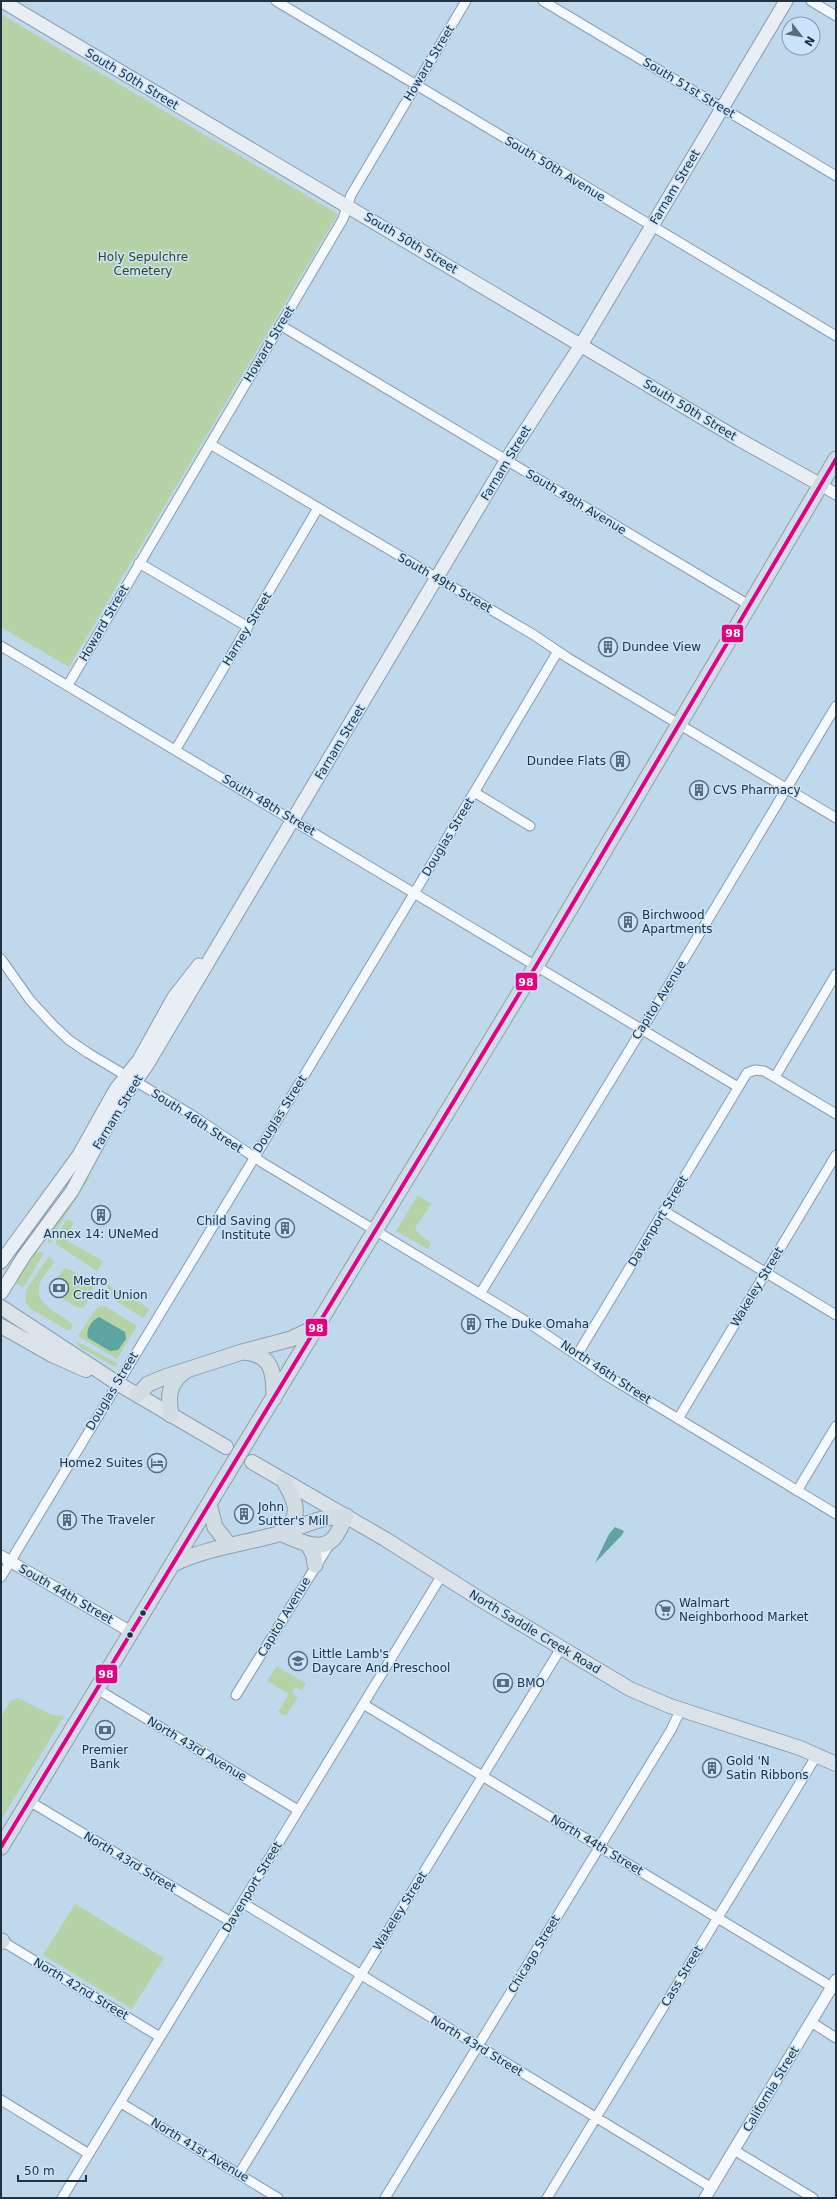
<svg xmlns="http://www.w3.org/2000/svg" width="837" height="2199" font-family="'DejaVu Sans',sans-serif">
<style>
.green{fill:#b6d2a7}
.water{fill:#5ea4a2}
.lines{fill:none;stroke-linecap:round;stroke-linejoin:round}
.minor-casing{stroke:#899cac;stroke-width:11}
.tertiary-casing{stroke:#899cac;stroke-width:13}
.secondary-casing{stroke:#899cac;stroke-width:15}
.primary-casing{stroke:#8c9faf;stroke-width:16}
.trunk-casing{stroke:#8c9faf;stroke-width:17}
.minor{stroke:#f5f9fc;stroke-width:9}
.tertiary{stroke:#f5f9fc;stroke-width:11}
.secondary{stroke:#e8eef3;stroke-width:13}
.primary{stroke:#dbe3e9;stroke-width:14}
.trunk{stroke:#d2dce3;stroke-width:15}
.trunk-bridge-casing{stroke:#8c9faf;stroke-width:17;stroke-linecap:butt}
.trunk-bridge{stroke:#d2dce3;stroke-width:15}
.bus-1-casing{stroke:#c9e4fb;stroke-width:7}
.bus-1{stroke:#e5007d;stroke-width:4}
.bus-dot{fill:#203240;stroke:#c9e4fb;stroke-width:1.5}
.labels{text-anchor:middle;stroke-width:3;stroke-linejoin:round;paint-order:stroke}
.street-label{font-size:12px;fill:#203240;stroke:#c9e4fb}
.park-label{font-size:12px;fill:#354215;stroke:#c9e4fb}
.poi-label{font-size:12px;fill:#203240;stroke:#c9e4fb;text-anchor:start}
.line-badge{stroke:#c9e4fb;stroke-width:1.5}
.badge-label{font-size:11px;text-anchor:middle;font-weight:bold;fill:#fff}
</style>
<rect width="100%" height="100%" fill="#bfd8ec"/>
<path class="green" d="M1,14L338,214L69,667L1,627Z
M87,1175L90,1177L54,1234L50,1244L48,1241L49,1233Z
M418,1195L431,1204L418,1224L416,1225C414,1235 425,1237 431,1243L428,1249L396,1231Z
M67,1219L74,1223L64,1239L103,1261L97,1271L56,1244V1236Z
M39,1252L44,1253L23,1288L15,1283L33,1255Z
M49,1256L54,1262C50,1270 40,1278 39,1287C36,1307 60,1313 71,1323L72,1327L69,1331L31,1309L25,1302L26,1290Z
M64,1268L73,1271L93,1286V1293L83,1308L77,1307L58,1296L57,1293L62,1291L61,1284L63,1283L60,1281L55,1282Z
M104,1282L150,1309L143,1318L116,1301Z
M100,1306L107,1307L137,1326L117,1359L78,1336L95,1310Z
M76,1341L117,1363V1366L111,1365L78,1346Z
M277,1666L283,1670L284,1672L285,1671L306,1683L302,1691L295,1687L292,1693L298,1697L286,1716L278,1712L289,1694L267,1681Z
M18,1698L52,1715L64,1716L1,1820V1717L10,1701Z
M75,1904L164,1958L132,2009L43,1955Z"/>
<path class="water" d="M99,1317L125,1332L126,1339L118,1350L110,1351L88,1338C85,1330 92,1320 99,1317Z
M615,1527L624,1531L622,1535L595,1563L609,1534Z"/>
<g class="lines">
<g class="minor-casing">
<path id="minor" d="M276,1L836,336
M543,1L836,176
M811,1L836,16
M280,325L749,605
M210,444L534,635L568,658L836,818
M139,563L248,627
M1,646L738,1087
M68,685L343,219L351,195L466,1
M176,749L318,508
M474,792L530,826
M1,959L30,1000L53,1025L69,1040L88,1053L192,1115L263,1163L529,1323L609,1377L836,1514
M775,1077L836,974
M664,1211L836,1315
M480,1294L652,1013L836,706
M577,1355L747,1073L755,1070L764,1071L836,1114
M678,1419L836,1155
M797,1491L836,1426
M1,1577L415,892L558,651
M97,1689L298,1810
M236,1695L331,1542
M363,1704L832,1987
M29,1801L231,1922
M243,1903L712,2188
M2,1941L160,2037
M811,2022L836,2038
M1,2100L89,2154
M121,2103L278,2198
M734,2150L813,2198
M239,2174L561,1648
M62,2198L442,1575
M385,2198L671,1730L681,1709
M547,2198L817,1755"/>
</g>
<g class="tertiary-casing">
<path id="tertiary" d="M821,485L836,494
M1,1556L131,1632
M705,2198L836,1980"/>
</g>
<g class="secondary-casing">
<path id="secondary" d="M2,1L740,440L821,485
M1,1262L79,1155L116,1089L139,1060L174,997L199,965
M1,1293L24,1256L72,1191L105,1130L125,1096L147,1065L512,451L581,345L786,1"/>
</g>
<g class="primary-casing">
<path id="primary" d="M1,1307L117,1383L226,1447
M1,1326L52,1355L86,1370
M252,1462L385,1539L483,1601L630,1689L670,1706L800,1748L836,1764"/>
</g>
<g class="trunk-casing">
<path id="trunk" d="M243,1352C273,1354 274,1373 274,1398
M138,1395L148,1384L165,1377L242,1352L291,1339L316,1327
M171,1415C168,1397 168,1384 184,1372
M250,1436L536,966L836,459
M209,1504L215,1527L229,1545
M283,1531C304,1517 294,1498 284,1481
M308,1544L314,1556L315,1565
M173,1564C206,1548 243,1544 278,1534C301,1527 321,1516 346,1516C342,1523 338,1535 332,1540C317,1553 294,1538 279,1533
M1,1847L227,1474
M1,1942L2,1941"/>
</g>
<use href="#minor" class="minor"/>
<use href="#tertiary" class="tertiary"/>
<use href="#secondary" class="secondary"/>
<use href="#primary" class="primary"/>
<use href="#trunk" class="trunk"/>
<g class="trunk-bridge-casing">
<path id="trunk-bridge" d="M227,1474L250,1436"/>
</g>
<use href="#trunk-bridge" class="trunk-bridge"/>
<g class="bus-1-casing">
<path id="bus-1" d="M1,1847L536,966L836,459"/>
</g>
<use href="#bus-1" class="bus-1"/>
</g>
<defs>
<g id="building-ring" transform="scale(1)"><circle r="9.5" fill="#c9e4fb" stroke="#586c7c" stroke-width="1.5"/><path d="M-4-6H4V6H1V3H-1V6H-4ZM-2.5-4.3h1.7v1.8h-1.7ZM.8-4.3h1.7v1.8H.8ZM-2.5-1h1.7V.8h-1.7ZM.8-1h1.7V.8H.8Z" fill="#586c7c"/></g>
<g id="bank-ring" transform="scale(1)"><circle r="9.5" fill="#c9e4fb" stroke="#586c7c" stroke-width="1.5"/><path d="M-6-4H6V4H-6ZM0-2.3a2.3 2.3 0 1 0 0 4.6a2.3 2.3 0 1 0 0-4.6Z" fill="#586c7c"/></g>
<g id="hotel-ring" transform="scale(1)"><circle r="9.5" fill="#c9e4fb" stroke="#586c7c" stroke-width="1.5"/><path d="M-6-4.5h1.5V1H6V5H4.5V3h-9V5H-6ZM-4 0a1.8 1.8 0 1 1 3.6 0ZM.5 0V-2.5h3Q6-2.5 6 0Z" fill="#586c7c"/></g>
<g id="supermarket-ring" transform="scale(1)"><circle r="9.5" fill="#c9e4fb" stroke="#586c7c" stroke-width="1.5"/><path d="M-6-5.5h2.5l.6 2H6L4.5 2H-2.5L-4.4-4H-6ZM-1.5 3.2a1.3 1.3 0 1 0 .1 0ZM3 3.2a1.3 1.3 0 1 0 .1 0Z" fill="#586c7c"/></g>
<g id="school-ring" transform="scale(1)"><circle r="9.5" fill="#c9e4fb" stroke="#586c7c" stroke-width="1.5"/><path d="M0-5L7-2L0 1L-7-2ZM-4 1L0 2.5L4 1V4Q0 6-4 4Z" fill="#586c7c"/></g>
</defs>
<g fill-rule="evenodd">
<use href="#building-ring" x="608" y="647"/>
<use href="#building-ring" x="620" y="761"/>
<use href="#building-ring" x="699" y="790"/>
<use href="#building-ring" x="628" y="922"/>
<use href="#building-ring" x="101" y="1215"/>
<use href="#building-ring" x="285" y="1228"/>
<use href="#bank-ring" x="59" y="1288"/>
<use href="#building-ring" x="471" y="1324"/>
<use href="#hotel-ring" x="157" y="1463"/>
<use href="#building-ring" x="244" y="1514"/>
<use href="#building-ring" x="67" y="1520"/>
<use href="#supermarket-ring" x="665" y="1610"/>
<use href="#school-ring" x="298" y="1661"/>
<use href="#bank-ring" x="503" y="1683"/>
<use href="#bank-ring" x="105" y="1730"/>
<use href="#building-ring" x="712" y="1768"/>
</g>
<g class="bus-dot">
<circle cx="143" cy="1613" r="3.5"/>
<circle cx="130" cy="1635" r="3.5"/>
</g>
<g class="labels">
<g class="street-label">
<text transform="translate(429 63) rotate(-59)" y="4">Howard Street</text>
<text transform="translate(132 79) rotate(31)" y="4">South 50th Street</text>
<text transform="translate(689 88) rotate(31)" y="4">South 51st Street</text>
<text transform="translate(555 169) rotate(31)" y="4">South 50th Avenue</text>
<text transform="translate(675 187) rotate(-59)" y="4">Farnam Street</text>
<text transform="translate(411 243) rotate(31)" y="4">South 50th Street</text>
<text transform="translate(269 344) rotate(-59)" y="4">Howard Street</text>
<text transform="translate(690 410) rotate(31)" y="4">South 50th Street</text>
<text transform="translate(506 463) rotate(-59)" y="4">Farnam Street</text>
<text transform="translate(576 502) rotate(31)" y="4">South 49th Avenue</text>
<text transform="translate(445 583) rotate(30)" y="4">South 49th Street</text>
<text transform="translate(104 623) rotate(-60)" y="4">Howard Street</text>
<text transform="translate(247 629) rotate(-59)" y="4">Harney Street</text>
<text transform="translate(340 742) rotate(-59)" y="4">Farnam Street</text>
<text transform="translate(269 805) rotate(31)" y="4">South 48th Street</text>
<text transform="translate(448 837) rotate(-59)" y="4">Douglas Street</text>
<text transform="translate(659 1000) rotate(-58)" y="4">Capitol Avenue</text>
<text transform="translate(118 1112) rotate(-59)" y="4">Farnam Street</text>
<text transform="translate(280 1114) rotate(-58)" y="4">Douglas Street</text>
<text transform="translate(197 1121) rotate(33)" y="4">South 46th Street</text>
<text transform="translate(658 1221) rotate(-59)" y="4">Davenport Street</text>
<text transform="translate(757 1287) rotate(-59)" y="4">Wakeley Street</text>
<text transform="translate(606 1372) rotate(33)" y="4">North 46th Street</text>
<text transform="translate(112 1391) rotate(-59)" y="4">Douglas Street</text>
<text transform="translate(66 1594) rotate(30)" y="4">South 44th Street</text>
<text transform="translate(284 1617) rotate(-59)" y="4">Capitol Avenue</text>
<text transform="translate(535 1632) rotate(31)" y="4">North Saddle Creek Road</text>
<text transform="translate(197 1749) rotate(31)" y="4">North 43rd Avenue</text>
<text transform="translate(597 1845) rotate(31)" y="4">North 44th Street</text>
<text transform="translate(130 1862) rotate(31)" y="4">North 43rd Street</text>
<text transform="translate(252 1887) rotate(-59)" y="4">Davenport Street</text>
<text transform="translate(400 1911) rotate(-58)" y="4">Wakeley Street</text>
<text transform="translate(534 1954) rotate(-59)" y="4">Chicago Street</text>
<text transform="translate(682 1976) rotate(-59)" y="4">Cass Street</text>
<text transform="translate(81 1989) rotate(31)" y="4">North 42nd Street</text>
<text transform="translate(477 2046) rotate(31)" y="4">North 43rd Street</text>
<text transform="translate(771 2089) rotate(-59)" y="4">California Street</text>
<text transform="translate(200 2150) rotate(31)" y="4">North 41st Avenue</text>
</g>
<g class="park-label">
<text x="143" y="261">Holy Sepulchre<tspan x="143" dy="14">Cemetery</tspan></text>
</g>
<g class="poi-label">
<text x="622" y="651">Dundee View</text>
<text x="606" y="765" text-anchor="end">Dundee Flats</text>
<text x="713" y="794">CVS Pharmacy</text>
<text x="642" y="919">Birchwood<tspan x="642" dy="14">Apartments</tspan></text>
<text x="271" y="1225" text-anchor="end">Child Saving<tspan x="271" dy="14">Institute</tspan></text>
<text x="101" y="1238" text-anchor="middle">Annex 14: UNeMed</text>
<text x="73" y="1285">Metro<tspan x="73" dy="14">Credit Union</tspan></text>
<text x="485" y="1328">The Duke Omaha</text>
<text x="143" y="1467" text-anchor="end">Home2 Suites</text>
<text x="258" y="1511">John<tspan x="258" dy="14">Sutter's Mill</tspan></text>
<text x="81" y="1524">The Traveler</text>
<text x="679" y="1607">Walmart<tspan x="679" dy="14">Neighborhood Market</tspan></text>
<text x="312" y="1658">Little Lamb's<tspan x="312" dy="14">Daycare And Preschool</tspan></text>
<text x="517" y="1687">BMO</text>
<text x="105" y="1754" text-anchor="middle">Premier<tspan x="105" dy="14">Bank</tspan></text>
<text x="726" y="1765">Gold 'N<tspan x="726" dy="14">Satin Ribbons</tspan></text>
</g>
</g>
<g class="line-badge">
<rect x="721" y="624" width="23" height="19" rx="4" fill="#e5007d"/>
<rect x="515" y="972" width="23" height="19" rx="4" fill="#e5007d"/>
<rect x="305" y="1318" width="23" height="19" rx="4" fill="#e5007d"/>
<rect x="95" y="1664" width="23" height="20" rx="4" fill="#e5007d"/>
</g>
<g class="badge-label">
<text x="733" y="637">98</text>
<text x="526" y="986">98</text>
<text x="316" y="1332">98</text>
<text x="106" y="1678">98</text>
</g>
<rect width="837" height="2199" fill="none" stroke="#203240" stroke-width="4"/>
<g transform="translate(801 36) rotate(121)"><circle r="19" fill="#c9e4fb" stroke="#859db0"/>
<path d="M0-3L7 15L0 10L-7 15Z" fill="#586c7c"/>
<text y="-6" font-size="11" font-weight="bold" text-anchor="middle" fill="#203240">N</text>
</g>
<path d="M18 2175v6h68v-6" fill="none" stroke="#203240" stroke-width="2"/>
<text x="24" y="2175" font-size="12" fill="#203240" stroke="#c9e4fb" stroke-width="3" paint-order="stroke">50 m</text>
</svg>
